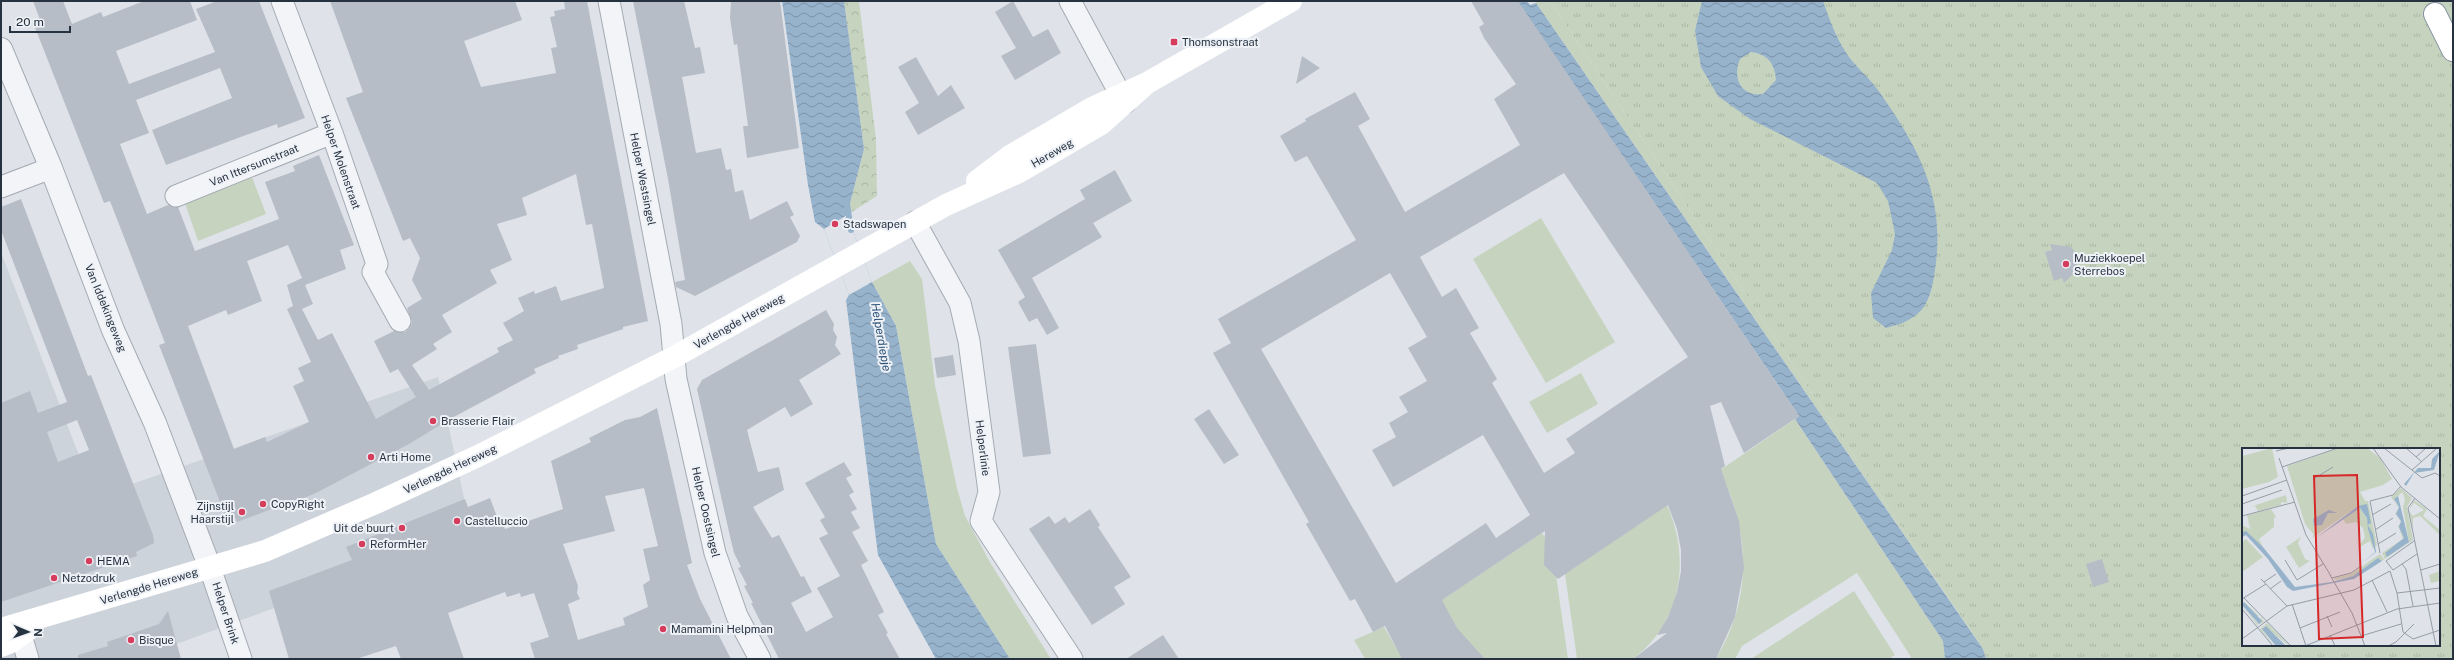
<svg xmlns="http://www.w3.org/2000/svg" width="2454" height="660" font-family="'Public Sans',sans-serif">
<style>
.built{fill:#cdd3db}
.green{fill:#c6d4bf}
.forest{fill:url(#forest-crowns)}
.park{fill:url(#park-tufts);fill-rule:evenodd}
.water{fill:url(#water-waves);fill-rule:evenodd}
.pier{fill:#dfe3e9}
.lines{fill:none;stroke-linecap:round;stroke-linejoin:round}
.stream{stroke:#97b3cc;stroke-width:6}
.building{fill:#b6bdc6;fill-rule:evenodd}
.minor-casing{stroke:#a4aab3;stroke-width:23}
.tertiary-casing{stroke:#a4aab3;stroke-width:24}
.trunk-casing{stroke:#8591a1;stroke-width:24}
.minor{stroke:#f2f4f7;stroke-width:21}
.tertiary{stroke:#f2f4f7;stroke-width:22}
.secondary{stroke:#fff;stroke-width:22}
.trunk{stroke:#fff;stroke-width:22}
.poi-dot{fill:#d63c5b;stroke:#eef2f7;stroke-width:1.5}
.labels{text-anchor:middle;stroke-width:4;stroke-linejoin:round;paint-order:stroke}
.poi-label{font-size:11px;fill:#273241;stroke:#eef2f7;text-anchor:start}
.street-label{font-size:11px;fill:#273241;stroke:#eef2f7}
.water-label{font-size:12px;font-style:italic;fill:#2e5378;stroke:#eef2f7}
.inset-road{fill:none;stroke:#959ca6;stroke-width:1}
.view{fill:#d62828;fill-opacity:0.15;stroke:#d62828;stroke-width:2}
.inset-edge{fill:none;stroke:#273241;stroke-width:2}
</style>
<defs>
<pattern id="forest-crowns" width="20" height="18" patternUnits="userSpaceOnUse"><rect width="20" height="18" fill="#c6d4bf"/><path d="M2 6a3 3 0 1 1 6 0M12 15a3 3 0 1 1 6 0" fill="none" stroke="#aab6a5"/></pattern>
<pattern id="park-tufts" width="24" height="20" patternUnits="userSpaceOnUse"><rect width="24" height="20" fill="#c6d4bf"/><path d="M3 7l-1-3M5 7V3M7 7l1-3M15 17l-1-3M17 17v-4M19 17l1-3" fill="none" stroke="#aab6a5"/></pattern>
<pattern id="water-waves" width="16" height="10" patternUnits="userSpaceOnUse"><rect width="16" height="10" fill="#97b3cc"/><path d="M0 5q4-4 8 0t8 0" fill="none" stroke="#7b92a7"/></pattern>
</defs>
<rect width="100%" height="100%" fill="#dfe3e9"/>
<path class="built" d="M1,252L95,497L438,377L472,535L136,659H1Z"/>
<path class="green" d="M1535,1H1550L1975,637L1536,3Z
M252,177L266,214L198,241L185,203Z
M1541,218L1615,342L1546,383L1473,259Z
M910,261L922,279L935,385L957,488L965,516L991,564L1051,659H1010L936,544L896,326L872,282Z
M1581,373L1598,404L1547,433L1529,402Z
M1795,419L1943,641L1945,659H1908L1911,657L1857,573L1742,646L1735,659H1716C1753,596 1750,535 1720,470Z
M1667,505C1691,559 1682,622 1633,659H1577L1565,574Z
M1542,533L1552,547L1568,659H1480L1434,605Z
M1854,591L1895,655L1889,659H1751Z
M1384,627L1403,659H1365L1354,640Z"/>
<path class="forest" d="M844,1H859L876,139L877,196L847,215L864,149Z"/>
<path class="park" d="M1550,1H2453V659H1986L1983,649ZM2243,449H2439V645H2243Z"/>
<path class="water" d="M782,1H844L864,149L847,215L872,282L896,326L936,544L1010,659H936L878,555L846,300L849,295L824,229L815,222L808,185Z
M1527,1L1530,5L1536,3L1983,649L1986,659H1945L1943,641L1795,419L1799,416L1518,2Z
M1702,1H1823C1829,18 1835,35 1845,51C1854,66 1868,76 1878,90C1919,148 1946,197 1935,270C1930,306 1922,319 1886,328L1873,318L1871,293L1892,250L1895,234L1888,201L1877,183L1750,119L1718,96L1701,67L1695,31ZM1751,52C1768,54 1775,64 1776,80L1763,94C1741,97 1732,78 1740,59Z"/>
<path class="pier" d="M847,215L872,282L849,295L824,229Z"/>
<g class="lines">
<path class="stream" d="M847,204L851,230"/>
</g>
<path class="building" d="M33,1H63L72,24L101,12L103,17L144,1H190L197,20L116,51L129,84L215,52L196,9L217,1H259L305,118L278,128L277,124L246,135L166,165L152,130L232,98L220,68L136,100L149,133L120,144L147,214L168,205L178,207L195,251L279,219L265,182L295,171L293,166L319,155L354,245L340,250L346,269L305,285L313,304L302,309L318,340L332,333L376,419L416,397L398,369L390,373L374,341L394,331L405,332L410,327L412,322L407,308L422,299L412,280L420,258L410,238L403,241L346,98L363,92L330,1H515L522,20L464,41L481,87L556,73L551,48L557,47L550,17L555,16L554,11L565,9L564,1H587L648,321L623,327V329L577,345L578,349L558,356L559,358L534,369L536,373L450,419L409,444L316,493L277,509V507L237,522L236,518L227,520L159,345L165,343L129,250L110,201L104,203L34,25L41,22ZM576,174L586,225L592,224L604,288L561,301L556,286L535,294L534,291L518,298L524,311L503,323L513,340L497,348L499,352L429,390L412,365L437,349L433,344L452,332L442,315L497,283L490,270L512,260L497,224L527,215L522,198ZM288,245L302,278L287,285L293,306L287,309L311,362L298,368L304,381L293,386L309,422L267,442L265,437L234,449L188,326L226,310L228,315L262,301L247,261Z
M633,1H684L695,48L700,47L705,73L682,77L696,153L721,148L726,170L731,169L735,192L743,190L750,220L787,201L794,215L790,217L800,236L797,242L695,296L676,287L675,282L685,280L668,179Z
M731,1H780L799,148L747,158L743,126H748L737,44L734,45L730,18Z
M1013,1L1033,37L1048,29L1061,53L1015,80L1001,56L1016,48L995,12Z
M1471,1H1518L1799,416L1744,453L1721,402L1710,406L1725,466L1721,469L1739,521L1744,568L1735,617L1716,659H1633L1667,633L1657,635L1668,617L1677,592L1681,571V550L1677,529L1668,505L1558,579L1544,565L1545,531L1442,600L1457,628L1485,659H1402L1385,626L1373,632L1355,599L1350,601L1306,524L1309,522L1213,353L1231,343L1218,319L1356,240L1307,156L1295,162L1280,136L1306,121L1305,119L1355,92L1370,119L1358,126L1405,212L1520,145L1494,99L1516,84L1484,38L1479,27L1484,24ZM1564,173L1688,357L1566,439L1575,453L1544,473L1492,383L1497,379L1470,333L1479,328L1456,288L1442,297L1420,257ZM1390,273L1427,337L1408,348L1427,381L1399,397L1408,412L1389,423L1396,437L1372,450L1393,487L1483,435L1530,515L1496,538L1486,523L1396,583L1261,349Z
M1302,56L1320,68L1296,84Z
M916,57L938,96L951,85L965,108L918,135L905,112L919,103L898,67Z
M1115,170L1132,201L1093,223L1102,237L1032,278L1059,328L1047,335L1037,318L1029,322L1018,302L1025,297L998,250L1085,199L1080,190Z
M21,199L88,376L91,375L153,535L154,543L136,552L137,556L1,602V403L30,391L38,413L67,402L1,230V207ZM77,420L89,450L58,462L47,432Z
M2050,244L2071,247L2079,257L2076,271L2064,283L2062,278L2054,281L2045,252L2052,250Z
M826,310L834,324L833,330L837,337L835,345L841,354L799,380L813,404L791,417L785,407L747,430L758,472L779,467L784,490L753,507L772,538L779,535L801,577L804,576L812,592L791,603L806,632L833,617L817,588L840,576L819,538L828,534L820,520L825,517L805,483L844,462L852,475L846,478L854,492L849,495L857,509L851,512L860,528L852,532L868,561L861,565L884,612L878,615L888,633L886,634L900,659H779L751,603H753L744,586L747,585L738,568L741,567L734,553L729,532L697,389L702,380Z
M1036,344L1051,454L1023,457L1008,347Z
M953,355L956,375L937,378L934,358Z
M657,408L692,563L687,565L700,599L731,659H535L530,643L549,637L534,593L521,597L520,593L507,597L505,592L448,613L464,659H401L396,646L356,659H289L269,591L352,560L346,547L465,499L468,507L490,498L500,525L503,524L505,529L563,509L551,461L591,442L589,438L625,420L640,417ZM644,488L658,546L643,549L650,580L643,585L648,607L623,618L625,625L578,640L568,604L580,599L577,593L578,586L563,544L615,531L605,496Z
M1209,409L1239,455L1224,464L1194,419Z
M1090,509L1100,525L1098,527L1131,577L1114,587L1125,604L1092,625L1029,529L1049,516L1055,524L1065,517L1069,523Z
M2102,559L2109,582L2093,587L2086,564Z
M168,611L181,659H78V655L108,646L107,642L159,624Z
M1163,635L1179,659H1126Z"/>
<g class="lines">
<g class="minor-casing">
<path id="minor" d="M282,1L332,133L377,264L373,272L400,321
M609,1L671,324L676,379L715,553L737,616L760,659
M1070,1L1125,103
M1,187L51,168
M176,196L332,133
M915,222L960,303L969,341L989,492L981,521L1072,659
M210,568L241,659
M18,625L28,659"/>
</g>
<g class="tertiary-casing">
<path id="tertiary" d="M1,49L51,168L113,330L155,423L210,568"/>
</g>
<g class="trunk-casing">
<path id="trunk" d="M2435,14L2453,50"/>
</g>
<use href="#minor" class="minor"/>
<use href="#tertiary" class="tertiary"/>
<path class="secondary" d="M977,181L1010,156L1092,108L1147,83L1291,1
M1,629L265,551L376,503L478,456L674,357L946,205L1019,172L1101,124L1147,83
M1,646L11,642L29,629"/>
<use href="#trunk" class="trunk"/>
</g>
<g class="poi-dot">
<rect x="1170" y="38" width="8" height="8" rx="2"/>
<circle cx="835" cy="224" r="4"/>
<circle cx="2066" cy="264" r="4"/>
<circle cx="433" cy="421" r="4"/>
<circle cx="371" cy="457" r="4"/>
<circle cx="263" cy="504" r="4"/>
<circle cx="242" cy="512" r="4"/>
<circle cx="457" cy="521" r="4"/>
<circle cx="402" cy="528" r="4"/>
<circle cx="362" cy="544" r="4"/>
<circle cx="89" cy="561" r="4"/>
<circle cx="54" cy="578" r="4"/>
<circle cx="663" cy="629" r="4"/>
<circle cx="131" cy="640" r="4"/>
</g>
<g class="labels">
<g class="poi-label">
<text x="1182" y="46">Thomsonstraat</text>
<text x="843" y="228">Stadswapen</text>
<text x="2074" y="262">Muziekkoepel<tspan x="2074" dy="13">Sterrebos</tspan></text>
<text x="441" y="425">Brasserie Flair</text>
<text x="379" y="461">Arti Home</text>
<text x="271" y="508">CopyRight</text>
<text x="234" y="510" text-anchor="end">Zijnstijl<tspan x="234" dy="13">Haarstijl</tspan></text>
<text x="465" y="525">Castelluccio</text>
<text x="394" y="532" text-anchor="end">Uit de buurt</text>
<text x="370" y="548">ReformHer</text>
<text x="97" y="565">HEMA</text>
<text x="62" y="582">Netzodruk</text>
<text x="671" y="633">Mamamini Helpman</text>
<text x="139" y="644">Bisque</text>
</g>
<g class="street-label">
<text transform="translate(1052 153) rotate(-30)" y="4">Hereweg</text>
<text transform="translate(341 162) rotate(71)" y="4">Helper Molenstraat</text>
<text transform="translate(254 165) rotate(-22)" y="4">Van Ittersumstraat</text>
<text transform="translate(643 179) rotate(79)" y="4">Helper Westsingel</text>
<text transform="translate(106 308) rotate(68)" y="4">Van Iddekingeweg</text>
<text transform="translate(739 321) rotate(-29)" y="4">Verlengde Hereweg</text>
<text transform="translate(983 448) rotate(83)" y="4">Helperlinie</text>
<text transform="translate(450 469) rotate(-25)" y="4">Verlengde Hereweg</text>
<text transform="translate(706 512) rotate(77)" y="4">Helper Oostsingel</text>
<text transform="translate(149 586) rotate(-17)" y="4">Verlengde Hereweg</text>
<text transform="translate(226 613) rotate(72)" y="4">Helper Brink</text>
</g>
<g class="water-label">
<text transform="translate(881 337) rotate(80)" y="4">Helperdiepje</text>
</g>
</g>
<g transform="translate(2242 448)">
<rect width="198" height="198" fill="#dfe3e9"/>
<path d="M159,40L170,50L165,59L171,92L143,111L140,105L161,91L156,78L159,74L153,65L157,60L149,49ZM159,45H161L163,52L161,60L167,94L145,109L162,90L158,78L159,73L154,66L157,59L152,52ZM126,53L135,97L133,99L126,77L129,75L116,55ZM118,60L125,70L132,98L131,101L128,93L116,100L123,89L121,80L114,74L104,76L101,71ZM4,91L21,109L0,124V94ZM138,106L142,111L140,113L136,110L111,128L94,132L92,130L109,126ZM0,152L17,168H15L18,172L19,169L22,174L15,177L0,157L16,176L18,172ZM25,175L46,196L47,198L23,178L20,181L32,198L18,181Z" fill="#c6d4bf" fill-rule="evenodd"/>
<path d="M44,47L45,55L39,54V57L16,63L13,58L8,59ZM172,52L185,61L181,68L198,82V87L178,68L171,70V81L167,63L171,68L182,62L172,55L167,62ZM5,68L11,87L32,70V79L17,91L21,99L1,83L0,77L8,81ZM59,89L56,95L63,111L68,113L57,120L44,99Z" fill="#c6d4bf"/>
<path d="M30,0L36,29L27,34L0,41V8ZM29,61L34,69L31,71L32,76L21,85L11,88L5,67Z" fill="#c6d4bf"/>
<path d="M97,0H125L138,10L150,31L141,37L118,44L125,56L116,58L69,91L72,87L63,76L45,18ZM198,123V137L197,133L189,135L187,127Z" fill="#c6d4bf"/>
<path d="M198,3L192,22L172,25L164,38L162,36L176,20H189L190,11ZM156,48L167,94L145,109L143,105L162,90L157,79L159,73L154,66L157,59L152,51ZM125,56L129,75L126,77L131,86L134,104L120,115L133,104L126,81L125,70L118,60L74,90L116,58ZM87,62L95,65H86L80,77L72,78L71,71ZM4,83L21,99L53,139L90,134L111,128L136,110L140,113L112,131L51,143L45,139L26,111L4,87L0,89V84ZM2,154L20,173L17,176L0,157ZM24,178L44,198H34L20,181Z" fill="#97b3cc"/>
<path class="inset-road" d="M131,0L159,39L198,71M142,0L180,30L193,25L198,28M164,0L180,14M34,3L47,0M174,9L184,0M37,10L64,87L89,128M40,19L96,0M170,22L195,0M73,30L91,19M0,48L45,32M173,50L166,60L194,198M0,56L40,42M130,67L149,56M0,68L53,54M133,82L151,70M172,93L144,113L151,122L175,106M136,96L154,85M138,105L128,53L151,47L159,38M43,112L55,132L81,116M160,116L164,121L171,158M179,122L198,116M88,127L110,165L123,198M90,130L109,125L119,118M19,131L45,158L112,142L148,123L155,145L161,184L171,191M130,132L145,164M22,134L34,126M28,141L39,133M155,145L198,140M2,150L49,198M0,151L24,136M50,156L64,198M0,161L31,198M85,168L90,179M58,180L98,164M88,187L93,198M119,188L159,176M0,191L45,158M171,191L198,182M63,198L155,161L198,155M146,198L154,194L172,176"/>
<path class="view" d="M115,27L121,189L77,191L72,28Z"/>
<rect width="198" height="198" class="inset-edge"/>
</g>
<rect width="2454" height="660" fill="none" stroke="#273241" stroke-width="4"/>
<g transform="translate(28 632) rotate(92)" stroke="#eef2f7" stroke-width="3" paint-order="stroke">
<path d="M0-3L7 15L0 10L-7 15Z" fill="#273241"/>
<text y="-6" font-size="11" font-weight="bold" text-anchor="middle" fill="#273241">N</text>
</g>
<path d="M10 26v6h60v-6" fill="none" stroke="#273241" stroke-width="2"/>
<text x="16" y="26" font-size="12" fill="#273241" stroke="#eef2f7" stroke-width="3" paint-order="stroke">20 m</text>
</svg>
